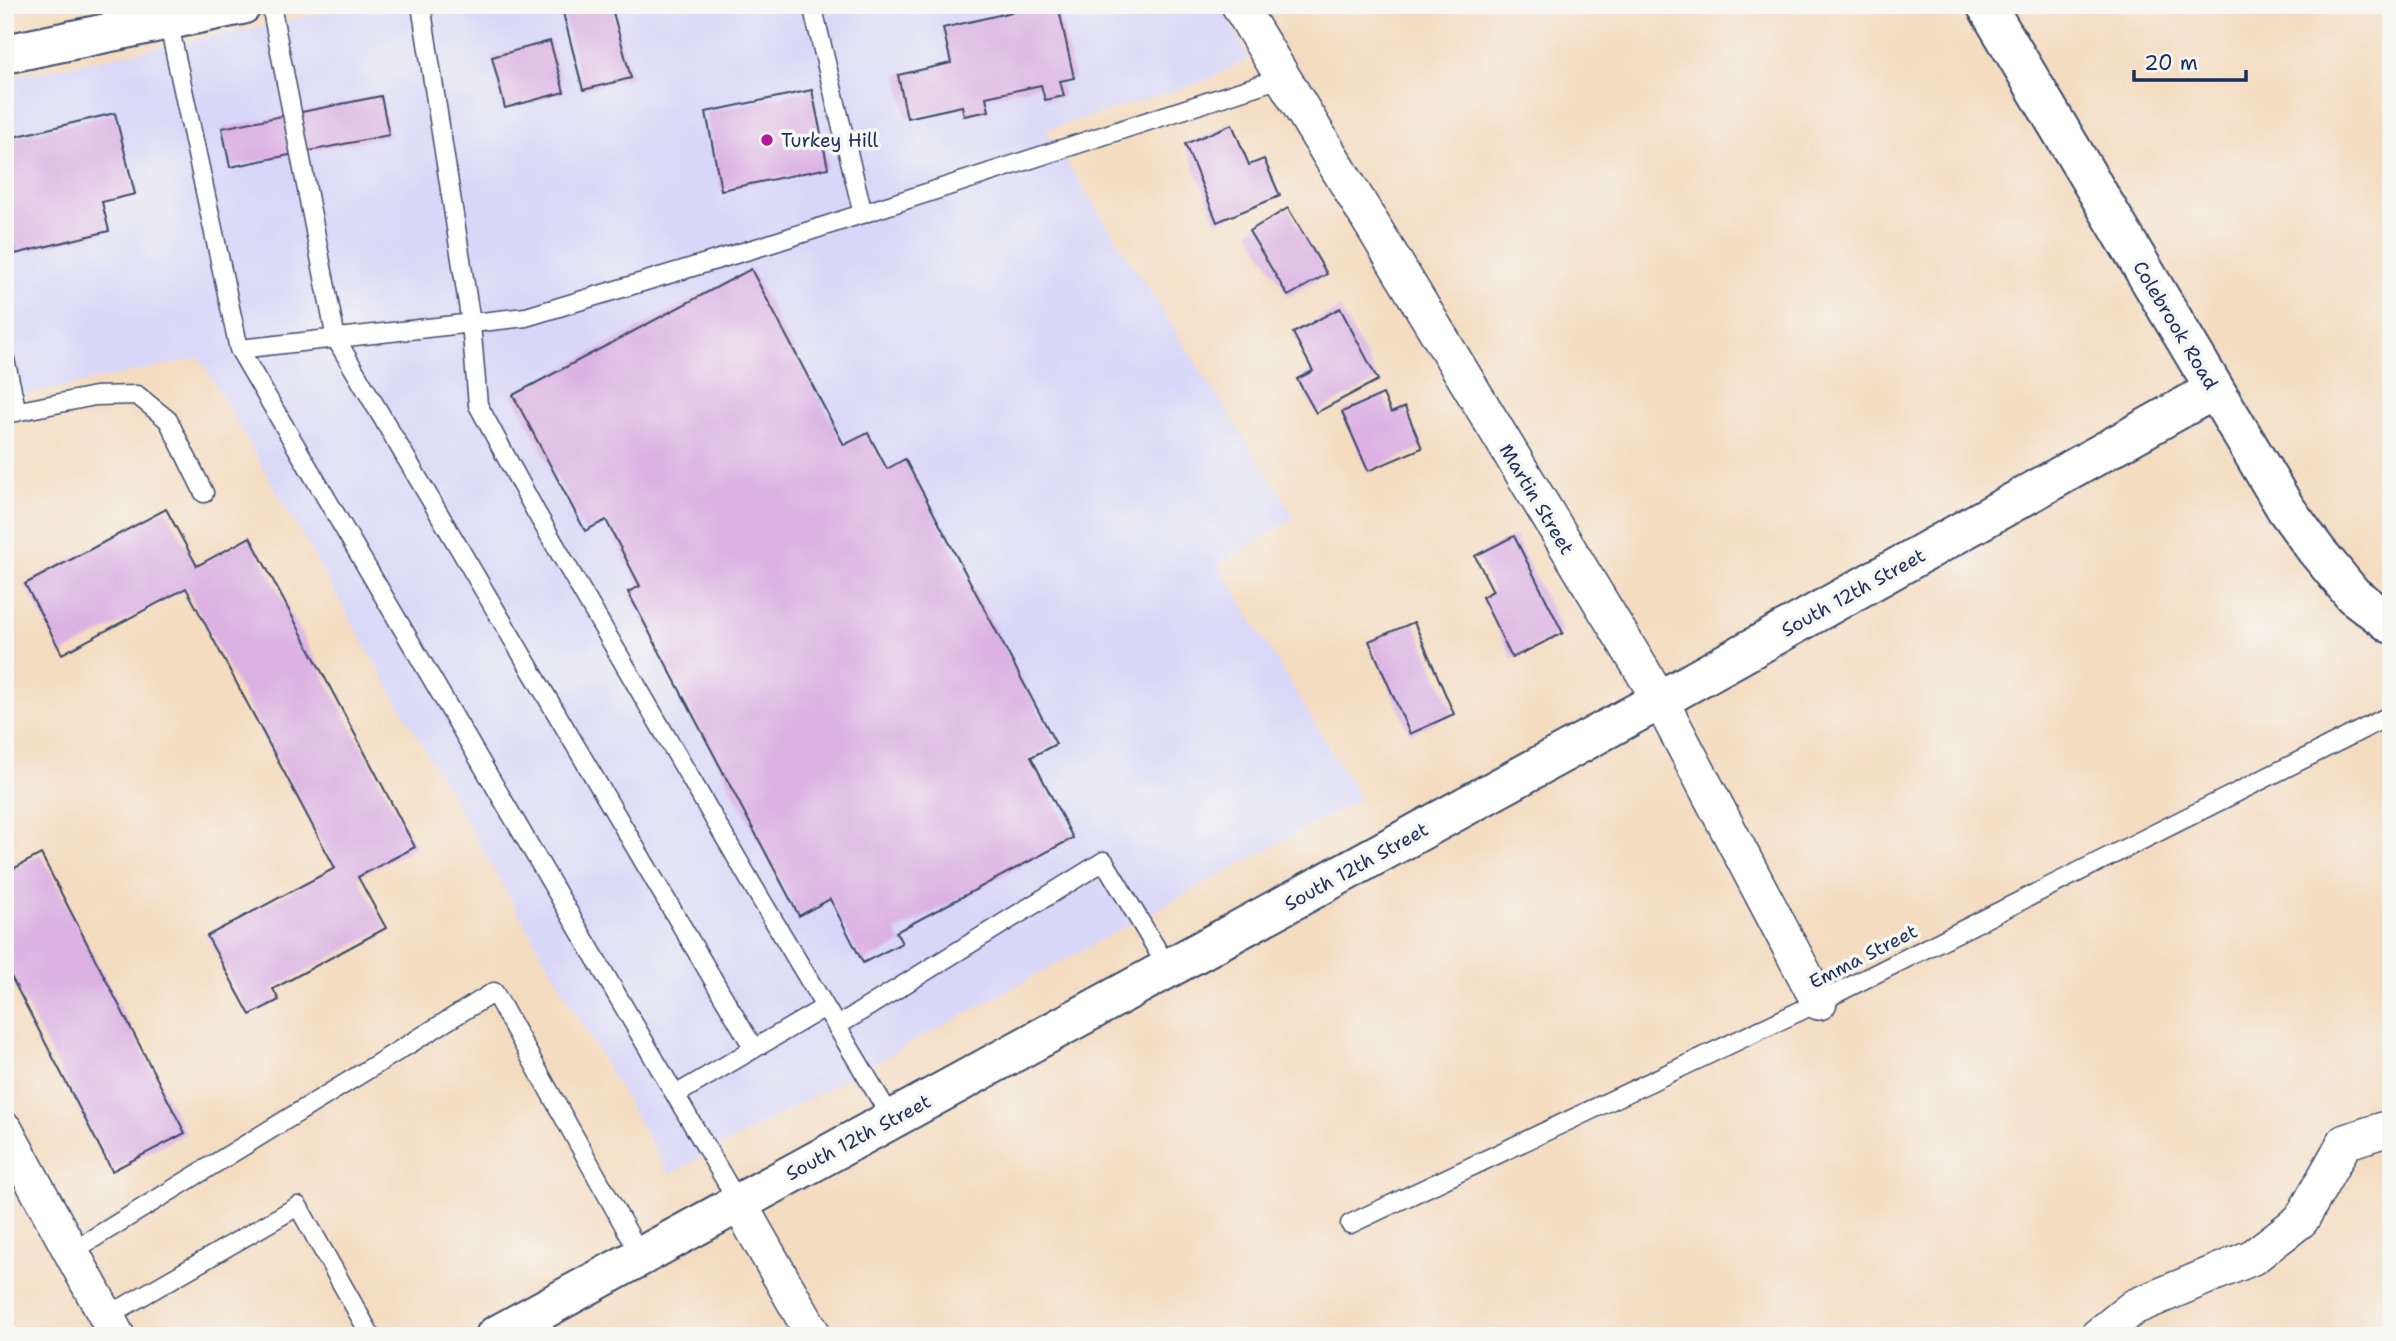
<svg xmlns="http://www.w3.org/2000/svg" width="2396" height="1341" font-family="'Shantell Sans',sans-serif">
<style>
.built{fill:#d9d7f8}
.building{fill:#dcb2e3}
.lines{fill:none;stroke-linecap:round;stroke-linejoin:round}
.service-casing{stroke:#3c496d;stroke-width:21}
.minor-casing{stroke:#3c496d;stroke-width:38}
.secondary-casing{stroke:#3c496d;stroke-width:42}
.trunk-casing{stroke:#3c496d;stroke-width:42}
.service{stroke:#fff;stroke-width:18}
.minor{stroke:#fff;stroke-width:35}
.secondary{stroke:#fff;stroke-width:38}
.trunk{stroke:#fff;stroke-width:38}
.poi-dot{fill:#b5179e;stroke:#f6f6f2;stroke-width:2.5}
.labels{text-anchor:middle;stroke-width:7;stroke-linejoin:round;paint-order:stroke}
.poi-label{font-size:19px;fill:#1b2f5e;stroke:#f6f6f2;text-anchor:start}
.street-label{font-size:19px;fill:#1b2f5e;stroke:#f6f6f2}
</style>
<rect width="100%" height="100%" fill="#f6f6f2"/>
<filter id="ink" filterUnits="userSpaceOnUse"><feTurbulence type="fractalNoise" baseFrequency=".0143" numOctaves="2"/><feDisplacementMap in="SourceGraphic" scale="14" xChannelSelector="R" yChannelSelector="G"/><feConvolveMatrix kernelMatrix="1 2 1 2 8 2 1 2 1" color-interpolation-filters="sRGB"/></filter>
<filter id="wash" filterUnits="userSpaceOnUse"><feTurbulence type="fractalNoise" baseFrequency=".00686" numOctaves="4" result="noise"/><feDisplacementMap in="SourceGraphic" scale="28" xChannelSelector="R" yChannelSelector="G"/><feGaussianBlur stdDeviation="1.57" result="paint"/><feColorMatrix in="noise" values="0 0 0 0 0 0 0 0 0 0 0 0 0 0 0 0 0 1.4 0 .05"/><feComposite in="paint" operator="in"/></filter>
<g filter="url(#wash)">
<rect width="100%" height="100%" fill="#f4dcc0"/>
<path class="built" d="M363,5H1220L1249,58L1205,81L1046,130L1295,517L1219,565L1360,799L669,1175L200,358L5,399V79Z"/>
<g id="blocks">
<path class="building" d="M561,5H611L631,78L583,90Z
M1042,5H1058L1074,78L1060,81L1064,96L1045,100L1041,85L986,97L989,111L964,116L962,106L907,118L898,75L951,63L943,28Z
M550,41L564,92L505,108L492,57Z
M812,90L828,168L721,190L706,112Z
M381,96L389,135L230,167L222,128Z
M115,113L135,194L102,202L109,231L15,254L5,212V139Z
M1232,124L1249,165L1264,159L1280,196L1217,222L1185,144Z
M1288,208L1327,274L1288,296L1249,231Z
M751,269L844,445L868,433L887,469L905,459L1056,744L1031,757L1073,838L896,932L902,943L863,963L830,899L799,916L628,592L640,586L606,520L585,531L513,395Z
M1340,308L1378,380L1316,413L1297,379L1313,371L1293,333Z
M1383,394L1391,413L1405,407L1422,448L1368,471L1342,412Z
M166,509L197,566L250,537L415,847L358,877L386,928L273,989L279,1000L250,1015L207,936L335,868L186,588L62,654L25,584Z
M1514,536L1563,633L1512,658L1482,597L1493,591L1475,556Z
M1414,622L1454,714L1410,734L1369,641Z
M41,854L185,1133L112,1171L5,965V873Z"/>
</g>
</g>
<g filter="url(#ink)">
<use href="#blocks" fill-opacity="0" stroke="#3c496d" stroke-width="2"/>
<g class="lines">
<g class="service-casing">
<path id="service" d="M271,5L336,339L754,1049
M421,5L471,323L478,405L537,514L753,886L892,1119
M812,5L863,214
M168,20L239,349L738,1202
M239,349L526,317L766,245L1281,78
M5,359L17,412
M5,414L95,396L137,395L168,420L204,493
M837,1026L1104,861L1168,968
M677,1094L825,1007
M1350,1224L1819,1002L2391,715
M71,1252L494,992L641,1256
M106,1317L298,1206L371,1336"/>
</g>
<g class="minor-casing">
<path id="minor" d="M1239,5L1660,700L1819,1002
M5,1130L117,1336
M738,1202L814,1336
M2098,1336L2134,1307L2253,1257L2301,1220L2345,1142L2383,1130L2391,1131"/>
</g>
<g class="secondary-casing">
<path id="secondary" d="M1986,5L2286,509L2316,550L2353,595L2391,624
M495,1336L1660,700L2214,390"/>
</g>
<g class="trunk-casing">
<path id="trunk" d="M5,54L242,5"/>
</g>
<use href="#service" class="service"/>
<use href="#minor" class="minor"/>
<use href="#secondary" class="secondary"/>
<use href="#trunk" class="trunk"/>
</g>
</g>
<circle class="poi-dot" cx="767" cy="140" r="7"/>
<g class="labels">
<g class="poi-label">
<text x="781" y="147">Turkey Hill</text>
</g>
<g class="street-label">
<text transform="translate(2176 325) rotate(59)" y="7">Colebrook Road</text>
<text transform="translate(1537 499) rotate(59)" y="7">Martin Street</text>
<text transform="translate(1853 592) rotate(-29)" y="7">South 12th Street</text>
<text transform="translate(1356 866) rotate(-29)" y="7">South 12th Street</text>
<text transform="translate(1863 956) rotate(-27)" y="7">Emma Street</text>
<text transform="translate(858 1137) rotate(-28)" y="7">South 12th Street</text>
</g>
</g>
<rect width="2396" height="1341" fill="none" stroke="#f6f6f2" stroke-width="28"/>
<path d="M2134 70v10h112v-10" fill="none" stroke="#1b2f5e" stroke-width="3.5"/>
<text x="2144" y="70" font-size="21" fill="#1b2f5e" stroke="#f6f6f2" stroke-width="5" paint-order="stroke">20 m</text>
</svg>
